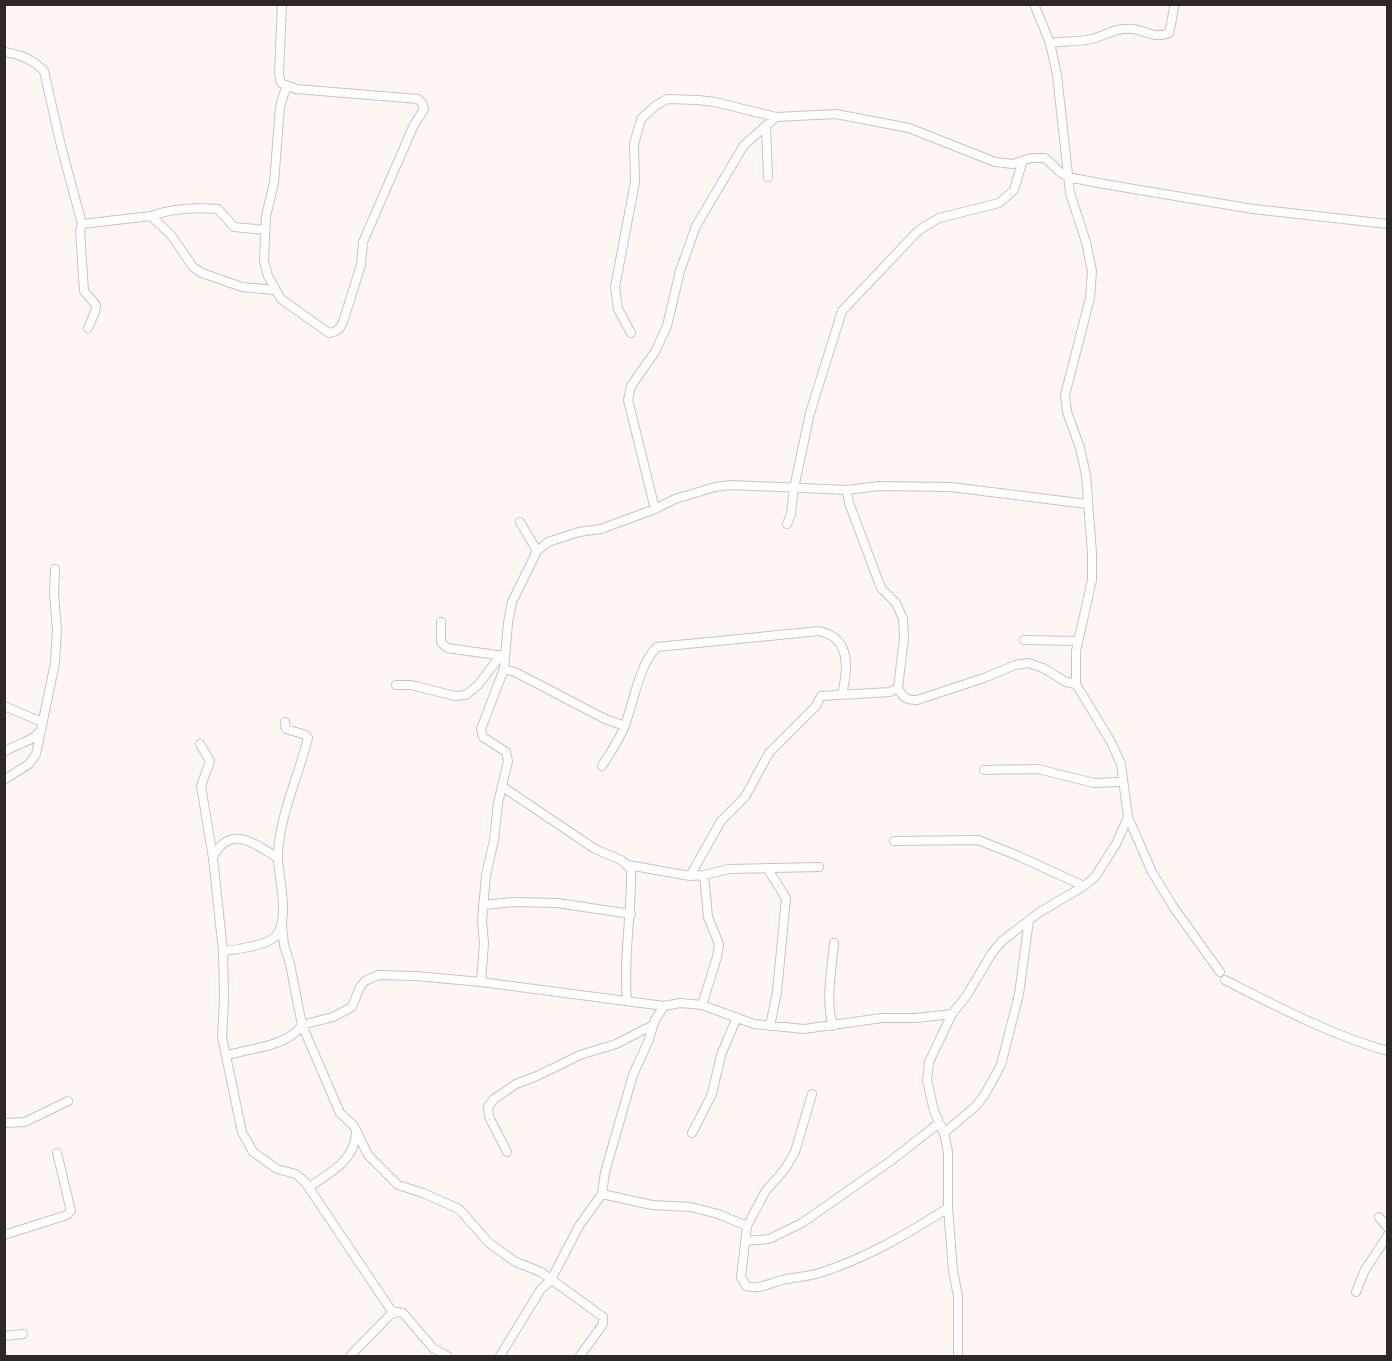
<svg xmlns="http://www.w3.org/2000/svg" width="1392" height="1361" font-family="'Space Grotesk',sans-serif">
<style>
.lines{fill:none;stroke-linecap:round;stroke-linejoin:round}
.minor-casing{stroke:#cfc2bd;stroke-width:10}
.minor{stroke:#fff;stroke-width:8}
</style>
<rect width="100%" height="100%" fill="#fef6f3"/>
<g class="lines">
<g class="minor-casing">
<path id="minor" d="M282,4L279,74L281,83L296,89L418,99L422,103L424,109L413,127L363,242L361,265L343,322C340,329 337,332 329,333L281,299L268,276L264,261L266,216L274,183L280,107L286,87
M1034,4L1050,43L1057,75L1070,193L1086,242L1092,271L1090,298L1065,395L1067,412L1080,448L1086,475L1092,553V580L1076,651V684L1111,742L1121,764L1128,817L1152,872L1174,908L1220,972
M1050,43C1064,41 1079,42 1092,39C1106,35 1118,27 1133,29C1147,31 1154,39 1169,33C1172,23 1172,15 1175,4
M4,52C19,54 34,60 44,71L61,146L82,224
M766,128L768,177
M151,216C173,208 194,207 218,209L234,227L265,230
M88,328L95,312L96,305L84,291L80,231L82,224L151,216L171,235L193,267L202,273L242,287L274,290
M631,333L618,309L615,287L635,182L634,144L641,119L655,106L667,99L698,100L715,102L776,117L836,114L909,128L995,162L1013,164L1031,158H1045L1061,173L1068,177L1104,184L1253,209L1388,224
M655,509L628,400L631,386L655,352L667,326L680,271L696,226L744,145L776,117
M520,522L537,551
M787,524L791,514L794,488L810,413L842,311L919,230L939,218L999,203L1014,190L1022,163
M441,622V642L447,648L504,656
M1024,640L1078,641
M504,669L515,672L605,719L625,726
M396,685H411L455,696L466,695L478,685L501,655
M898,688C903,698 906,700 917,700L984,678L1015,665L1028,663L1043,668L1066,682L1076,684
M4,706L42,722
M200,744L210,761L201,786L213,858L223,951L224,999L222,1037L242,1132L253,1152L277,1169L296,1174L305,1182L393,1313
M4,752C15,744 31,743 39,732
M602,766C610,753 620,739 625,725C634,702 639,664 657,647L819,631C825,633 831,634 836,639C850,651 846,678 842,694
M984,770L1038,769L1094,783L1118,782L1123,780
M4,780L29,764L36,754L55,663L57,630L54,594L55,569
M503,787L595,849L621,860L631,869C632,913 623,958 627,1000
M894,841L978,840L1016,855L1084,886
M213,857C230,823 255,844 278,858
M628,865L690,876L704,875L729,869L819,867
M767,868L786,898L777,992L770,1026
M690,876L721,821L745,797L769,753L816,706L821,696L890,692L898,688L904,638L903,619L896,603L881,588L849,503L847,490
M483,905L514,902L557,903L631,914
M282,925L284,945L290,964L302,1025L340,1113L354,1126L368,1155L398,1185L423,1193L459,1209L489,1243L516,1262L541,1272L603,1317V1324L580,1356
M223,951C236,950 268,945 276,936C290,918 279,880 278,859C277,822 299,775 308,738L306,735L286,729L285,722
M1225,980C1276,1006 1333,1036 1388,1051
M481,982L484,943L482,921L486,875L494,840L498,803L508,761L506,752L483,737L481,729L504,669L508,623L512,602L537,551L548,542L579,532L601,529L655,509L675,499L715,487L731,485L847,490L879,486L951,487L1087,504
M702,1005L717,957L719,944L708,917L704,875
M952,1014L929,1062L927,1080L934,1111L944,1133L948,1152V1208L953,1271L958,1296V1356
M833,1026C825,1001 832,969 834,943
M226,1056C251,1047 286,1048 302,1025L333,1017L352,1007L360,987L365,981L378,975L416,976L481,982L664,1006
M812,1094L795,1152L785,1169L765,1192L747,1226L741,1277L746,1286C759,1290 770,1283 782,1280C794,1277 807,1277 819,1273C865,1259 907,1234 948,1208
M4,1123L25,1122L68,1101
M692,1133L712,1094L721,1055L737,1017
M944,1133L976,1106L985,1094L1001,1065L1019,994L1029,920
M507,1152L489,1117L488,1107L494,1099L516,1084L537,1076L580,1055L616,1044L653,1025
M309,1187C330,1173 356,1160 356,1131
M602,1194L652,1205L691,1207L718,1214L747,1226
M1379,1217L1388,1228
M4,1235L67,1215L71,1211L57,1153
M745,1241L769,1239L802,1223L892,1160L939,1123
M1356,1292L1365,1270L1388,1235
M4,1336L23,1334
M350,1356L390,1315L397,1312L403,1313L433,1348L447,1356
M500,1356L541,1289L551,1280L579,1226L602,1194L605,1172L633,1075L648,1042L655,1020L664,1006L680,1003L702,1005L754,1024L804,1029L882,1018H916L952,1014L967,995L992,953L1002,941L1040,912L1084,886L1095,877L1116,844L1128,817"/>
</g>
<use href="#minor" class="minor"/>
</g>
<rect width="1392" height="1361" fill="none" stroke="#2e2927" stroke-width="12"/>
</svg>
